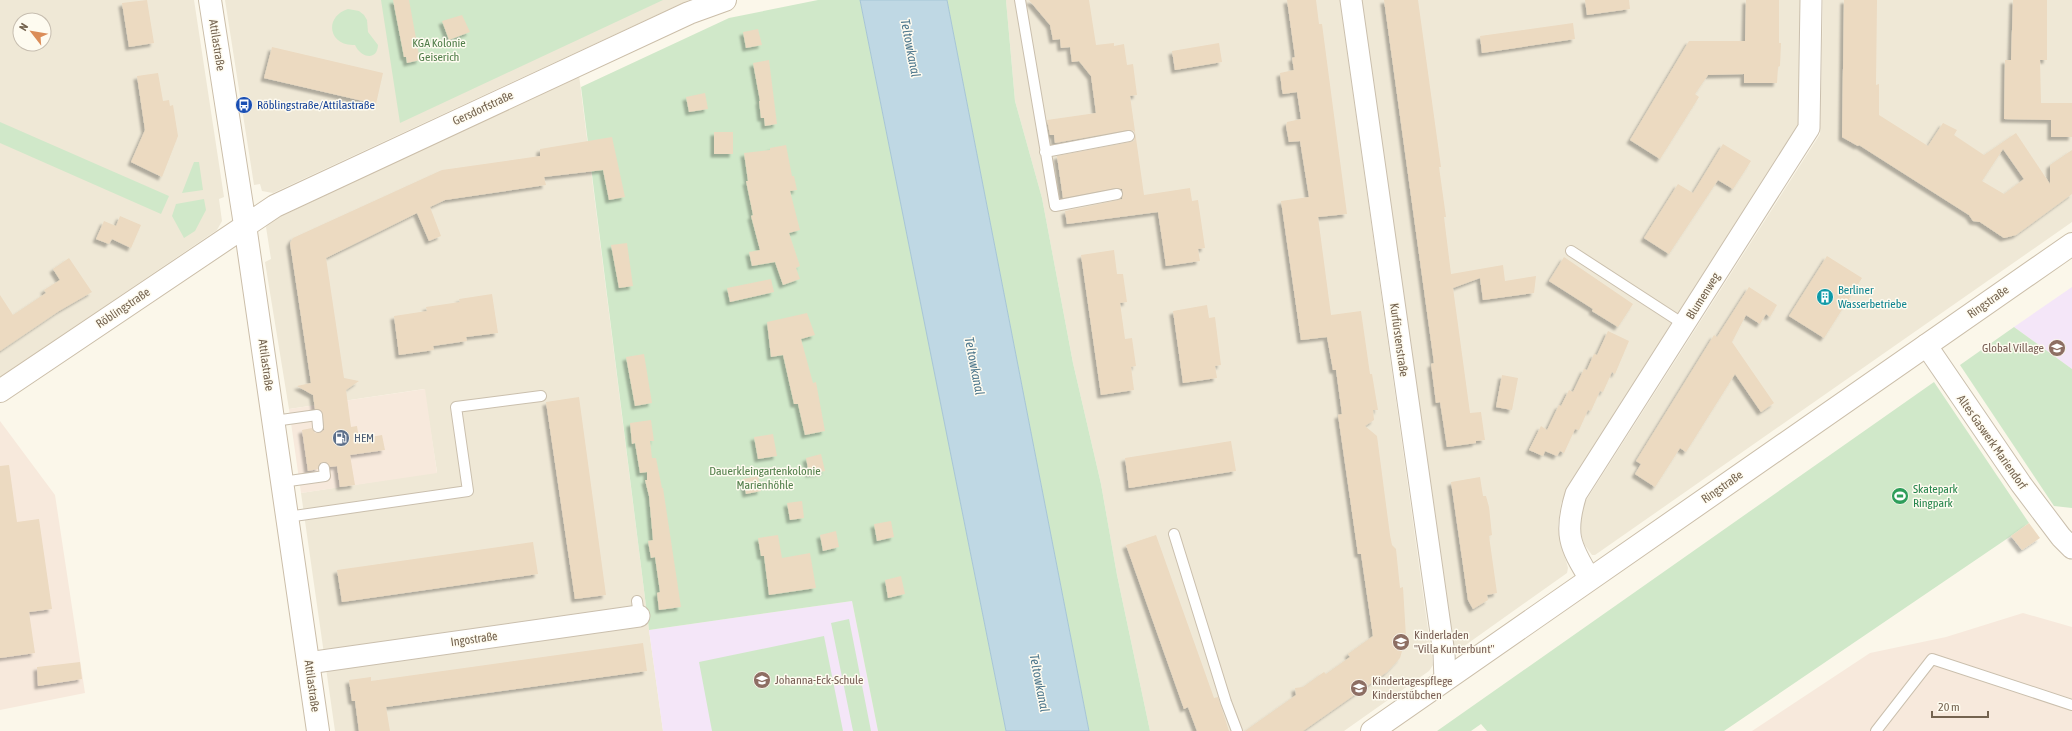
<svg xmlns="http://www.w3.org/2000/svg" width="2072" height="731" font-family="'Asap Condensed',sans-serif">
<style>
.residential{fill:#efe8d6;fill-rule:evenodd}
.commercial{fill:#f7e9dc}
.education{fill:#f4e6f8}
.green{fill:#d0e8c9}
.water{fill:#bfd8e4;stroke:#a6c5d5}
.building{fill:#ecdac1;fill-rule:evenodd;filter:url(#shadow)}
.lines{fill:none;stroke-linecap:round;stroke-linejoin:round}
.lane-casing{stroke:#cabfad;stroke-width:12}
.street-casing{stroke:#cabfad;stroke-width:23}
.secondary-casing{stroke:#cbbea9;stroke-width:24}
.lane{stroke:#fff;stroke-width:10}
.street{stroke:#fff;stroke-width:21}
.secondary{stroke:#fff;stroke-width:22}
.labels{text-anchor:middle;stroke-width:3;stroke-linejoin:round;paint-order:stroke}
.park-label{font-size:12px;fill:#517e4a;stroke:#fefbf0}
.street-label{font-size:12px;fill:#74634f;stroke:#fefbf0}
.transit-label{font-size:12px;fill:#164399;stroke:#fefbf0;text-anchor:start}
.culture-label{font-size:12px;fill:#0d838f;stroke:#fefbf0;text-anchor:start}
.education-label{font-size:12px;fill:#785e54;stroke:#fefbf0;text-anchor:start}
.service-label{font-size:12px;fill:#4e5e75;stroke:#fefbf0;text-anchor:start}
.leisure-label{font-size:12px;fill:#27864d;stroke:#fefbf0;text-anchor:start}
.water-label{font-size:13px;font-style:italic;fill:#4d778c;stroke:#fefbf0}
</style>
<defs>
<filter id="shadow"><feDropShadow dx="-3.5" dy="3.5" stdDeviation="1" flood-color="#0004"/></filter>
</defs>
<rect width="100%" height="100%" fill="#fbf7ea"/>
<path class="residential" d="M0,0H194L224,197L219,199L222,221L217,230L0,377ZM20,20H44V44H20Z
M225,0H689L273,193L262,191L260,184L254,185Z
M1006,0H1340L1433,665L1429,671L1344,731H1150L1117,575L1101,484L1073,363L1042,198L1015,101Z
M1361,0H1801L1799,126L1568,489L1561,503L1558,525L1559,535L1568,568L1567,573L1460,649L1454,647Z
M1823,0H2072V222L1595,555H1592L1584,544L1581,533V515L1585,502L1820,134Z
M579,75L649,630L663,731H335L301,493L437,472L424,389L289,409L265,262L271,259L266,227L271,221Z"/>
<path class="commercial" d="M425,389L437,473L301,493L289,409Z
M0,421L55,495L85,693L0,710Z
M2023,613L2072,627V731H1752L1870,653L1946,637Z"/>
<path class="education" d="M2072,287V369L2014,327Z
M852,601L878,731H663L649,630Z"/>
<path class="green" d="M381,0H663L400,123Z
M818,0H860L1006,731H878L852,601L649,630L581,87L729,18Z
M947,0H1006L1015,101L1042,198L1073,363L1101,484L1117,575L1150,731H1089Z
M348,9L359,11L364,15L367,20L368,32L378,45C377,62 360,57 355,45C329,47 323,17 348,9Z
M0,122L169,196L161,214L0,143Z
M194,162H199L203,190L182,193Z
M204,199L206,210L195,231L184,238L172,216L176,204Z
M2014,327L2072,369V508L2054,506L1960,365Z
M1934,382L2029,523L2011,536L1724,731H1487L1481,724L1471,731H1437Z
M849,619L871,731H853L831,623Z
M824,636L843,731H712L699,662Z"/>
<path class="water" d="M860,0H947L1089,731H1006Z"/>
<path class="building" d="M147,0L154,43L129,47L122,3Z
M393,0H409L420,60L407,63L406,57H404Z
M1029,0H1089L1096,45L1114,43V46L1124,44L1127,65L1133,64L1137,95L1130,96L1144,195L1190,188L1192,201L1198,200L1205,248L1198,249L1200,261L1166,266L1158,212L1067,224L1065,211L1118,200L1122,199L1123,193L1122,189L1116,188L1063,198L1057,156L1130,142L1134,141L1135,135L1134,131L1128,130L1055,143L1054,135H1050L1047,120L1096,113L1091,76L1079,61L1072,62L1070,47L1061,48L1060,39L1053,40L1050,25Z
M1287,0H1316L1319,24H1322L1347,214L1318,217L1331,315L1361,311L1370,374H1372L1378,410H1373L1374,420L1365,426L1377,436L1390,535L1392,545L1396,549L1400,588L1403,587L1406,637L1400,658L1387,672L1303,731H1245L1296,695L1295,688L1303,687L1324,672L1326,674L1350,657L1348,654L1373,636L1361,554H1358L1338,415L1342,414L1336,370H1333L1327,337L1301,340L1281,201L1309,197L1300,141L1289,142L1286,126L1287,122L1301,119L1297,92L1283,94L1282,90L1280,73L1294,70L1292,58L1295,57Z
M1384,0H1418L1441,167H1439L1446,217H1444L1451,274L1503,265L1505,281L1536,276L1534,293L1483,300L1480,278L1453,288L1470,413L1481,412L1485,440L1476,441V443L1447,447L1440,402L1436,403L1431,364L1434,363Z
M1585,0H1629L1630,9L1587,15Z
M1746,0H1779V43H1781L1780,66L1778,67L1777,83H1744V74L1708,75L1695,94L1699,97L1660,159L1630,140L1689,41H1745Z
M1844,0H1877L1876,85L1879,84V115L1928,146L1943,123L1957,130L1954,135L1984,155L2016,133L2050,184V165L2072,150V194L2016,235L2004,238L1980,222L1973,221L1969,215L1859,145L1858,146L1842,137ZM2003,149L2024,179L2004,194L1982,181Z
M2013,0H2047V60H2040L2041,103H2072V137H2051V120L2004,119L2005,60H2011Z
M462,15L470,32L449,40L442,21Z
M1573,23L1575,39L1482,53L1480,36Z
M758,29L762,45L746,48L743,32Z
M1219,43L1222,62L1175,70L1172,51Z
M272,47L383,73L376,104L264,78Z
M769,60L777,124L765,126L764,118H761L759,101H760L753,63Z
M158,73L163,101L169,100L170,106L173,105L178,136L162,177L131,162L145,130L137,76Z
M705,93L708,109L689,112L686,97Z
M714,132H733V154H714Z
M612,137L625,197L609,200L603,170L544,177L546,185L445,200L430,207L441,236L429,241L417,213L326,258L344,378L359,381L346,390L351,427L357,426L359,439L382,435L385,450L350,455L355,485L340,487L337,466L330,467L326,462L320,463L318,469L308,471L302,430L312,428L315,433H319L324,430V426L322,412L315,409L313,395L297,386L311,383L290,243L293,238L442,170L540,156V149Z
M1723,144L1751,161L1733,189L1718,180L1669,254L1644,238L1678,184L1693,193Z
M786,145L792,176H794L797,190L790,191L800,230L789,233L800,266L796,268L800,279L783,285L775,262L752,266L749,252L760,250L751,216L753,215L746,181H748L744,153L770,150V148Z
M120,216L141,225L131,248L112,239L109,244L96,239L104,221L116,226Z
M627,243L633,286L619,288L611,245Z
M1114,250L1117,274H1123L1127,302L1120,303L1125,339L1132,338L1136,366L1131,367L1134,390L1101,395L1081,255Z
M1827,256L1862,278L1824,338L1789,316Z
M1564,257L1633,304L1618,327L1592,311L1593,309L1549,281Z
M69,258L92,292L59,311L0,351V295L13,315L46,293L44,290L60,280L53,269Z
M771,279L774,292L730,302L727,288Z
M1749,287L1777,305L1770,317L1766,314L1760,324L1746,315L1732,342L1774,403L1761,412L1735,374L1686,452L1680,448L1655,487L1635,474L1641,464L1636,461L1714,335L1717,337Z
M492,294L498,333L466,337L467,341L433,346L434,350L399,355L394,316L427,311L426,307L460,302L459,299Z
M1207,305L1209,318L1215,317L1221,365L1215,366L1217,378L1183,383L1173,311Z
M807,313L815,335L801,339L813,383L816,382L825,431L805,435L798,404H794L783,355L771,357L767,322Z
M1608,331L1629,341L1615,374L1612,372L1603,392L1600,391L1591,411L1588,410L1579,430L1575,429L1564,453L1560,451L1557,456L1545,451L1543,456L1529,450L1541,426L1547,430L1559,405L1561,406L1569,390L1573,392L1584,369L1587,370L1594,354L1597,355Z
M644,354L652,403L635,406L626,357Z
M1502,375L1518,378L1512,410L1496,407Z
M579,397L606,595L575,599L546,402Z
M651,420L654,441H650L652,458H656L662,488H663L681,607L659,610L657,593L660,592L655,557L651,558L648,541L653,540L649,496L645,480H647V472L640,473L635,443L632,444L630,423Z
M773,434L777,456L758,459L754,437Z
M1231,441L1236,471L1129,488L1125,458Z
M821,454L825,471L809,474L806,458Z
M9,465L17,522L39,519L52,609L29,612L35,653L0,658V466Z
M758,476L761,491L746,494L743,479Z
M1480,477L1483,496H1486L1489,507L1492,535L1489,536L1497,593L1487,595L1488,600L1473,609L1468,600L1451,482Z
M802,501L804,518L790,520L787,503Z
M891,521L894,537L877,541L874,524Z
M2029,523L2040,538L2022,550L2011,536Z
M836,531L839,547L823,551L820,535Z
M778,535L782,558L810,553L816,588L769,595L764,556H761L758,538Z
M1156,535L1214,698L1218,697L1229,731H1197L1188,707L1184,709L1126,545Z
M533,542L538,574L342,602L337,570Z
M901,576L905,594L888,598L885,580Z
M643,643L647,671L386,707L390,731H359L355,701H352L349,680L371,677V681Z
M80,662L82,679L38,686L37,667Z"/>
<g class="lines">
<g class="lane-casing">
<path id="lane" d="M1020,0L1055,206L1117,194
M1045,152L1129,136
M1571,251L1685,325
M274,421L317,415L318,427
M282,482L325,476L324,468
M287,517L468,491L456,407L541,396
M1174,534L1226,702L1237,731
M637,601L639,616
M1876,731L1932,659L2072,705"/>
</g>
<g class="street-casing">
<path id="street" d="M1351,0L1444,654L1445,680
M1926,345L2021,484L2061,537L2072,548
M1590,579C1569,545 1564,533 1576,494L1809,128L1811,0
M308,663L639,616"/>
</g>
<g class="secondary-casing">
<path id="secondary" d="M210,0L245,225L318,731
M0,391L275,206L689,13L725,0
M1372,731L2072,244"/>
</g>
<use href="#lane" class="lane"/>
<use href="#street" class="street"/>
<use href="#secondary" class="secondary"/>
</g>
<defs>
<g id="bus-disc" transform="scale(0.9)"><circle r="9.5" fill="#1a4fb4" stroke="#fefbf0"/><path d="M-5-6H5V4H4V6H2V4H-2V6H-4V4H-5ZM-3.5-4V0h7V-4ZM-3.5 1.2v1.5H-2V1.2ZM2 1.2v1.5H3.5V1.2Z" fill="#fff"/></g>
<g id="building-disc" transform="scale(0.9)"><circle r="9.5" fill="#0f9aa8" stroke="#fefbf0"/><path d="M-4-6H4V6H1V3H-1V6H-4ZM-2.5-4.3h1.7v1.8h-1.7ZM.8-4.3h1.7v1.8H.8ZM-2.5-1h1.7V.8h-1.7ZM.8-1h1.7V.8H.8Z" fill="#fff"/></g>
<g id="school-disc" transform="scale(0.9)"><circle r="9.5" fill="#8d6e63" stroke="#fefbf0"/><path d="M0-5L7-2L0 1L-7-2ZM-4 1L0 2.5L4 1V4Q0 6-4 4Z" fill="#fff"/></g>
<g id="fuel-disc" transform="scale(0.9)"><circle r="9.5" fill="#5c6f8a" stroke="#fefbf0"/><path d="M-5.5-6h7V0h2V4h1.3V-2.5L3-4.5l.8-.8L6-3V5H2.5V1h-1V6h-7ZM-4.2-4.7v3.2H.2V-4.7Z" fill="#fff"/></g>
<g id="stadium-disc" transform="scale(0.9)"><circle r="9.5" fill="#2e9e5b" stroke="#fefbf0"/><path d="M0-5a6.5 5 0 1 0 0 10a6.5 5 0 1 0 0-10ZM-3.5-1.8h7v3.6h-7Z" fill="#fff"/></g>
</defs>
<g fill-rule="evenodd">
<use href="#bus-disc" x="244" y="105"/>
<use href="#building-disc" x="1825" y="297"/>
<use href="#school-disc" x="2057" y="348"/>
<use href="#fuel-disc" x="341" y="438"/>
<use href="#stadium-disc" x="1900" y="496"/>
<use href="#school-disc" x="1401" y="642"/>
<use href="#school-disc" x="762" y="680"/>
<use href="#school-disc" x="1359" y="688"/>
</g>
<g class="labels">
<g class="park-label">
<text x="439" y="47">KGA Kolonie<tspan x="439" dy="14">Geiserich</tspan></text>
<text x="765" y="475">Dauerkleingartenkolonie<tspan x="765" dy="14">Marienhöhle</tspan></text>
</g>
<g class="street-label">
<text transform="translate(217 45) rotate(81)" y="4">Attilastraße</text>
<text transform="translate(483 108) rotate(-25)" y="4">Gersdorfstraße</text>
<text transform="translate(1703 296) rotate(-58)" y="4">Blumenweg</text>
<text transform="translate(1988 302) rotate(-35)" y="4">Ringstraße</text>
<text transform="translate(123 308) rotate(-34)" y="4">Röblingstraße</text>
<text transform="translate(1399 340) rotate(82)" y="4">Kurfürstenstraße</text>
<text transform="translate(266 365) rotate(82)" y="4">Attilastraße</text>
<text transform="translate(1992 442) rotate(55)" y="4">Altes Gaswerk Mariendorf</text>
<text transform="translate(1722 487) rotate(-35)" y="4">Ringstraße</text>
<text transform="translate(474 639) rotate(-8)" y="4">Ingostraße</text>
<text transform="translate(312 686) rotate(82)" y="4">Attilastraße</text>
</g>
<g class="transit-label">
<text x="257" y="109">Röblingstraße/Attilastraße</text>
</g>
<g class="culture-label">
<text x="1838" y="294">Berliner<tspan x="1838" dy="14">Wasserbetriebe</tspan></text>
</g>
<g class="education-label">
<text x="2044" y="352" text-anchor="end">Global Village</text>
<text x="1414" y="639">Kinderladen<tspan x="1414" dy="14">"Villa Kunterbunt"</tspan></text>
<text x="775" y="684">Johanna-Eck-Schule</text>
<text x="1372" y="685">Kindertagespflege<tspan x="1372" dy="14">Kinderstübchen</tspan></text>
</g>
<g class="service-label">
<text x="354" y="442">HEM</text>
</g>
<g class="leisure-label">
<text x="1913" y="493">Skatepark<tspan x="1913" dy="14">Ringpark</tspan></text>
</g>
<g class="water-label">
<text transform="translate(911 48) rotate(79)" y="5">Teltowkanal</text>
<text transform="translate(975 366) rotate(79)" y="5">Teltowkanal</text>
<text transform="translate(1040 683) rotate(79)" y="5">Teltowkanal</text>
</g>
</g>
<g transform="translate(32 32) rotate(301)"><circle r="19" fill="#fefbf0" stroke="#c7beb0"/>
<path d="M0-3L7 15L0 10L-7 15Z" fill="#db8d59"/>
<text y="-6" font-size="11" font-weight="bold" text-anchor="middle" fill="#74634f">N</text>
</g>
<path d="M1932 711v6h56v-6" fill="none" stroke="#74634f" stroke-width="2"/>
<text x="1938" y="711" font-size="12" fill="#74634f" stroke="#fefbf0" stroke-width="3" paint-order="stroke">20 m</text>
</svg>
